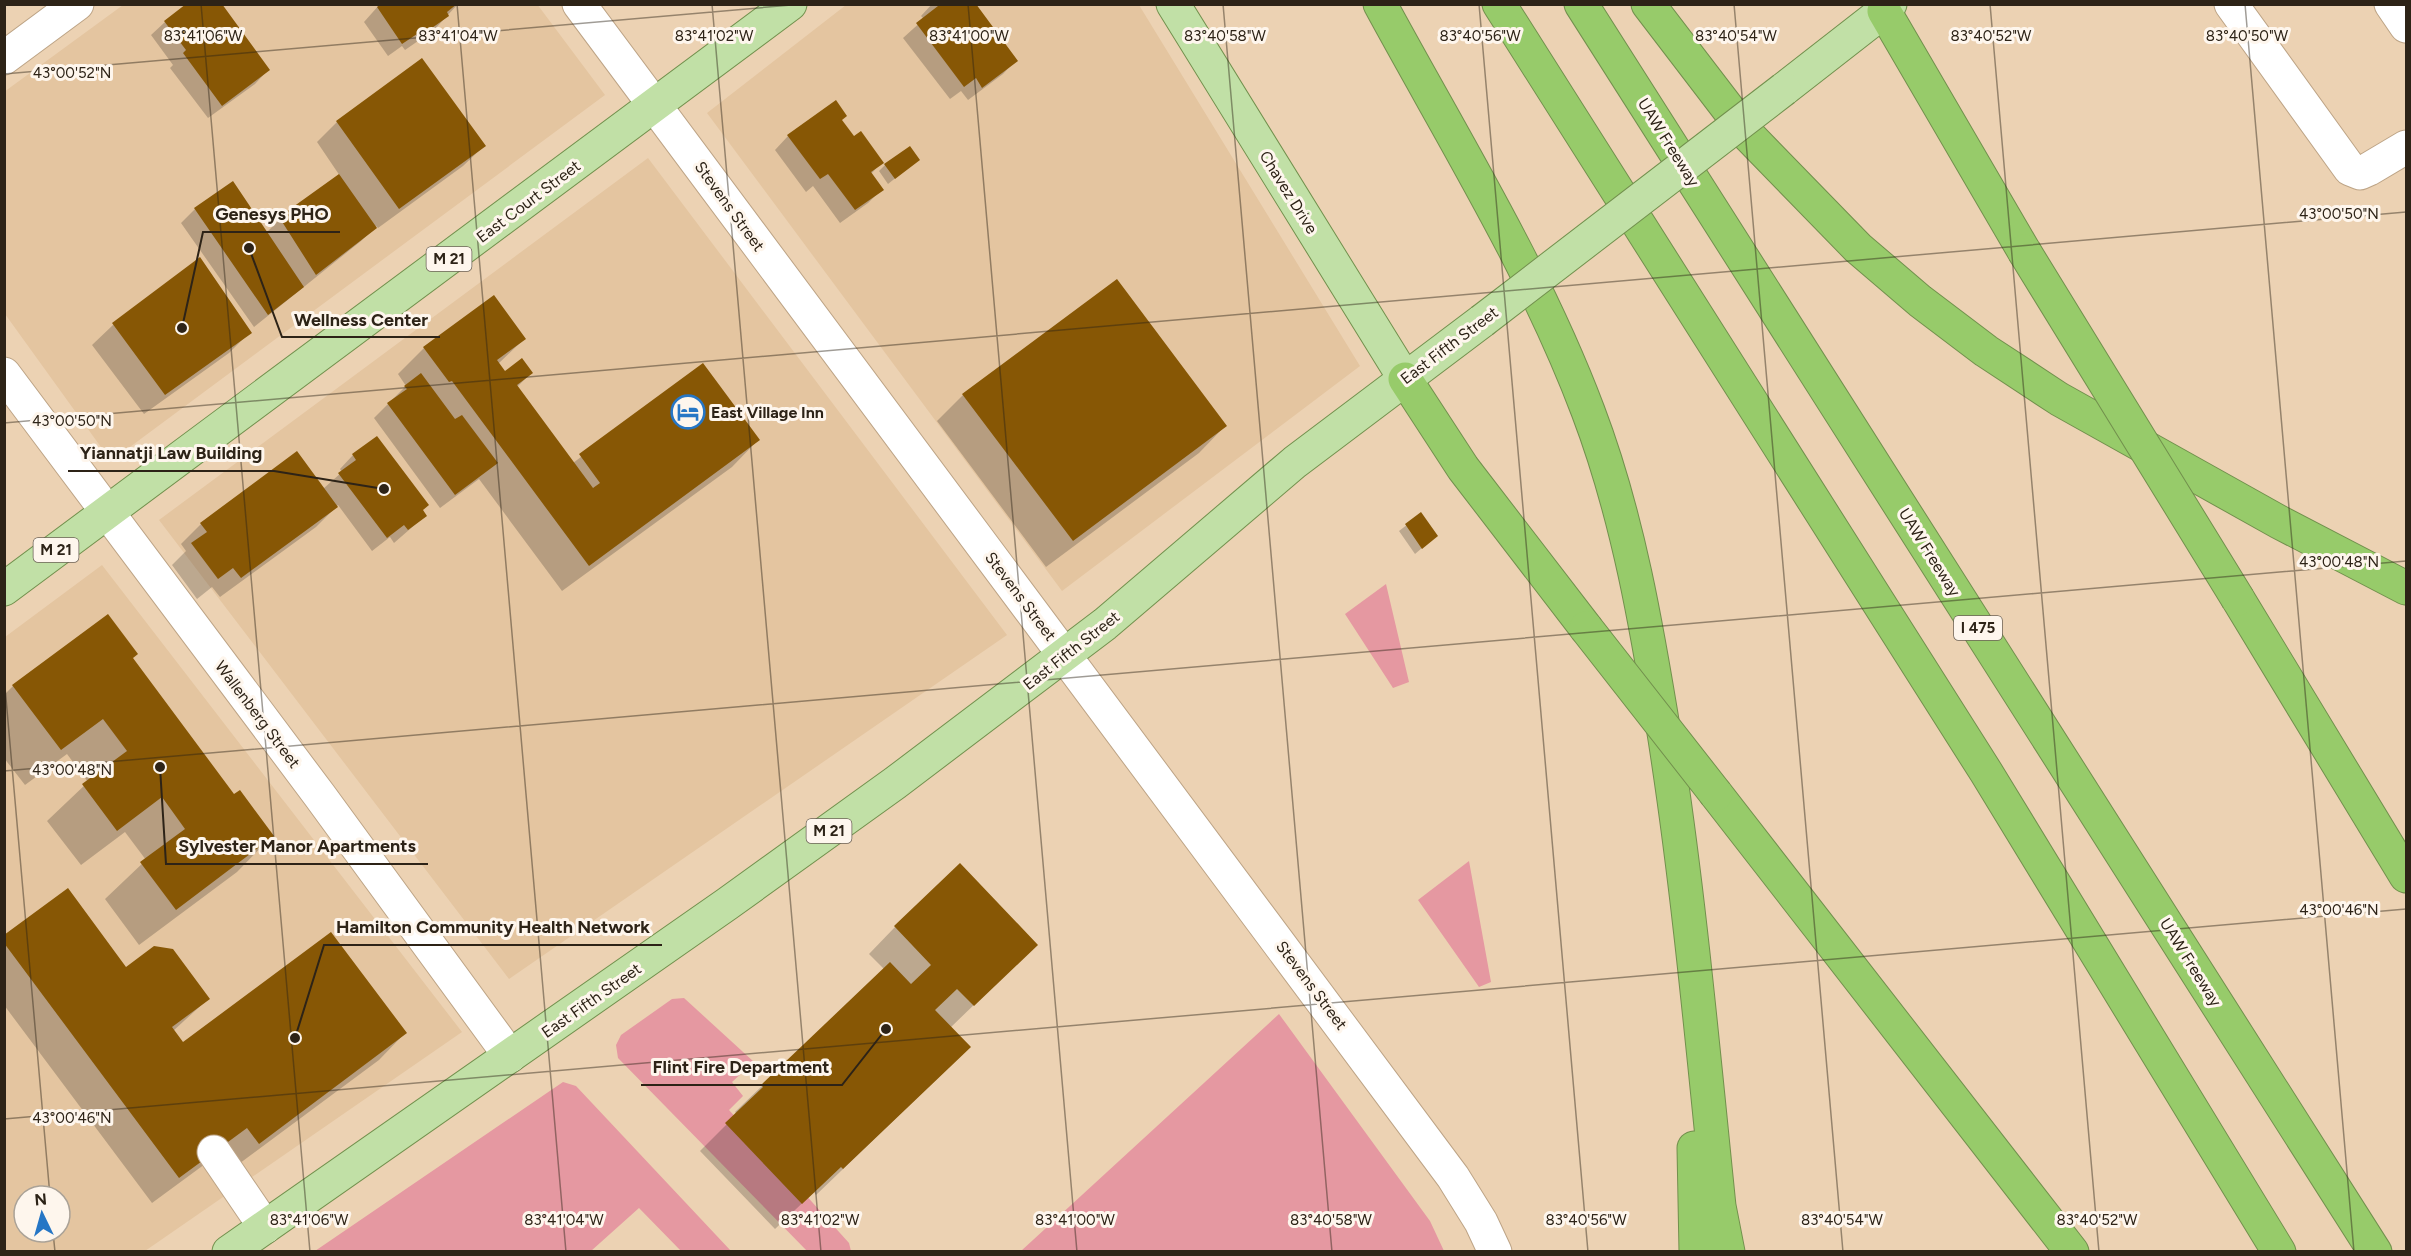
<svg xmlns="http://www.w3.org/2000/svg" width="2411" height="1256" font-family="Figtree,sans-serif">
<style>
.built{fill:#e4c5a0;fill-rule:evenodd}
.green{fill:#e598a1}
.shadow{fill:#0003}
.building{fill:#875705}
.lines{fill:none;stroke-linecap:round;stroke-linejoin:round}
.minor-casing{stroke:#bda486;stroke-width:35}
.major-casing{stroke:#72904d;stroke-width:35}
.highway-casing{stroke:#72904d;stroke-width:35}
.minor{stroke:#fff;stroke-width:33}
.major{stroke:#c1e0a6;stroke-width:33}
.highway{stroke:#97cb6a;stroke-width:33}
.major-bridge-casing{stroke:#72904d;stroke-width:35;stroke-linecap:butt}
.highway-bridge-casing{stroke:#72904d;stroke-width:35;stroke-linecap:butt}
.major-bridge{stroke:#c1e0a6;stroke-width:33}
.highway-bridge{stroke:#97cb6a;stroke-width:33}
.ticks{fill:none;stroke:#2d2317;stroke-width:1.5;stroke-opacity:0.45}
.labels{text-anchor:middle;stroke-width:6;stroke-linejoin:round;paint-order:stroke}
.shield{fill:#fef6ed;stroke:#6c6257;stroke-width:1.5}
.shield-label{font-size:15px;font-weight:bold;fill:#2d2317}
.street-label{font-size:16px;fill:#2d2317;stroke:#fef6ed}
.poi-label{font-size:16px;font-weight:bold;fill:#2d2317;stroke:#fef6ed;text-anchor:start}
.ticks-label{font-size:15px;text-anchor:middle;fill:#2d2317;stroke:#fef6ed;stroke-width:6;stroke-linejoin:round;paint-order:stroke}
.leader{fill:none;stroke:#2d2317;stroke-width:2}
.callout-dot{fill:#2d2317;stroke:#fef6ed;stroke-width:2}
.callout-label{font-size:18px;text-anchor:middle;font-weight:bold;fill:#2d2317;stroke:#fef6ed;stroke-width:6;stroke-linejoin:round;paint-order:stroke}
</style>
<rect width="100%" height="100%" fill="#ecd2b3"/>
<path class="built" d="M537,4L605,95L111,461L5,314L4,92L123,5Z
M846,5H1139L1360,366L1062,591L707,113Z
M648,158L1007,635L509,979L159,520Z
M102,565L462,1032L145,1251L5,1252V637ZM24,1196H60V1232H24Z"/>
<path class="green" d="M1386,584L1409,682L1393,688L1345,614Z
M1469,861L1491,982L1479,987L1418,900Z
M684,998L754,1062L732,1082L743,1096L729,1110L849,1243L851,1251H807L618,1058L616,1045L621,1035L672,999Z
M1279,1014L1430,1221L1444,1251H1021Z
M563,1082L576,1086L731,1251H681L639,1208L591,1251H315Z"/>
<path class="shadow" d="M380,4H458L434,30L405,50L402,46L388,56L364,22Z
M932,4H974L1016,60L1003,74L968,100L961,91L950,99L903,38L924,19L921,16Z
M165,22L268,70L255,84L208,118L170,68L173,65L151,35Z
M840,121L853,138L882,162L871,174L882,189L868,203L840,223L813,186L806,192L775,150L788,136Z
M337,122L484,146L463,166L378,228L376,226L361,241L254,327L181,223L195,209L232,183L266,233L280,219L340,176L317,142Z
M918,160L888,184L879,171L885,165Z
M200,260L250,332L229,353L144,414L92,345L113,325Z
M524,339L498,364L505,373H531L517,387L573,463L703,365L758,440L732,467L562,591L479,479L440,508L374,418L406,386L398,374L424,348Z
M963,395L1225,426L1199,453L1046,567L937,421Z
M353,455L425,516L394,543L390,537L372,551L338,505L316,527L220,597L212,587L197,599L172,565L186,551L181,544L201,524L323,489L342,472L340,469Z
M1421,514L1436,536L1415,554L1399,531Z
M132,658L234,796L272,836L237,872L139,945L105,899L146,860L125,832L81,865L47,821L88,782L67,754L25,785L4,758V695L13,686Z
M895,927L1009,971L950,1028L942,1074L816,1195L814,1192L775,1229L700,1151L737,1114L735,1112L762,1086L884,969L869,954Z
M4,937L126,969L208,999L173,1031L183,1044L405,1033L379,1060L232,1169L220,1153L152,1203L4,1005Z"/>
<path class="building" d="M186,4H222L270,70L222,106L183,53L186,50L164,21Z
M381,4H457L447,12L449,16L419,37L417,34L402,44L377,7Z
M937,4H976L1018,61L982,88L976,78L964,87L916,23L938,6Z
M422,58L486,146L399,209L336,121Z
M836,100L847,116L842,120L854,136L861,131L884,163L871,172L884,190L855,210L828,174L820,179L787,135Z
M910,146L920,160L895,179L884,164Z
M339,174L377,228L316,275L279,217Z
M233,181L304,287L268,315L194,208Z
M200,257L252,333L165,395L112,323Z
M1117,279L1227,426L1073,541L962,394Z
M494,295L526,339L497,360L505,371L522,358L533,373L517,385L593,488L600,483L579,454L703,363L760,440L589,566L452,381L449,382L423,347Z
M421,373L455,419L462,415L498,463L455,495L387,403L407,389L404,386Z
M377,436L429,505L423,510L427,516L408,530L404,525L387,538L338,473L356,460L352,454Z
M297,451L338,507L241,578L233,568L218,579L191,543L207,532L200,523Z
M1421,512L1438,536L1422,549L1405,524Z
M108,614L138,654L133,658L234,794L240,790L274,836L176,910L140,862L185,829L162,797L117,831L82,784L127,751L103,719L61,750L12,685Z
M960,863L1038,945L974,1006L957,989L935,1010L971,1047L843,1169L841,1167L802,1204L725,1123L763,1087L761,1085L890,962L911,984L931,965L894,926Z
M68,888L126,967L154,946L173,949L210,999L172,1027L183,1042L331,932L407,1033L259,1144L247,1128L179,1178L4,943V935Z"/>
<g class="lines">
<g class="minor-casing">
<path id="minor" d="M579,4L1453,1177L1481,1222L1495,1252
M2231,4L2350,169L2360,173L2369,169L2406,147
M2391,4L2406,26
M4,58L77,4
M4,374L320,796L510,1056
M214,1152L265,1227"/>
</g>
<g class="major-casing">
<path id="major" d="M1173,4L1405,379
M1784,89L1884,11L1890,4
M4,589L790,4
M229,1252L727,904L895,783L1105,624L1295,462L1482,321"/>
</g>
<g class="highway-casing">
<path id="highway" d="M1380,4C1452,137 1535,270 1588,411C1628,516 1647,628 1665,739C1689,893 1703,1050 1719,1206L1728,1252
M1499,4L1986,772L2279,1252
M1581,4L2375,1252
M1648,4L1749,136L1858,248L1920,301L1986,351L2059,399L2279,522L2406,588
M1884,11L2024,251
M1405,379L1463,468L1586,628
M2238,599L2406,876
M1716,794L2072,1252
M1694,1148L1696,1252"/>
</g>
<use href="#minor" class="minor"/>
<use href="#major" class="major"/>
<use href="#highway" class="highway"/>
<g class="major-bridge-casing">
<path id="major-bridge" d="M1482,321L1784,89"/>
</g>
<g class="highway-bridge-casing">
<path id="highway-bridge" d="M2024,251L2238,599
M1586,628L1716,794"/>
</g>
<use href="#major-bridge" class="major-bridge"/>
<use href="#highway-bridge" class="highway-bridge"/>
</g>
<path class="ticks" d="M201,4L310,1252M457,4L566,1252M712,4L821,1252M968,4L1077,1252M1223,4L1332,1252M1479,4L1588,1252M1734,4L1843,1252M1990,4L2099,1252M2245,4L2354,1252M4,74L803,4M4,423L2406,212M4,676L50,1196M4,771L2406,561M4,1119L2406,909M53,1232L55,1252"/>
<defs>
<g id="hotel-ring" transform="scale(1.725)"><circle r="9.5" fill="#fef6ed" stroke="#2676c5" stroke-width="1.5"/><path d="M-6-4.5h1.5V1H6V5H4.5V3h-9V5H-6ZM-4 0a1.8 1.8 0 1 1 3.6 0ZM.5 0V-2.5h3Q6-2.5 6 0Z" fill="#2676c5"/></g>
</defs>
<g fill-rule="evenodd">
<use href="#hotel-ring" x="688" y="412"/>
</g>
<g class="labels">
<g class="shield">
<rect x="426.5" y="247" width="45" height="24" rx="4.5"/>
<rect x="33.5" y="538" width="45" height="24" rx="4.5"/>
<rect x="1954" y="616" width="48" height="24" rx="4.5"/>
<rect x="806.5" y="819" width="45" height="24" rx="4.5"/>
</g>
<g class="shield-label">
<text x="449" y="264">M 21</text>
<text x="56" y="555">M 21</text>
<text x="1978" y="633">I 475</text>
<text x="829" y="836">M 21</text>
</g>
<g class="street-label">
<text transform="translate(1669 142) rotate(58)" y="6">UAW Freeway</text>
<text transform="translate(1289 192) rotate(58)" y="6">Chavez Drive</text>
<text transform="translate(528 201) rotate(-37)" y="6">East Court Street</text>
<text transform="translate(730 206) rotate(54)" y="6">Stevens Street</text>
<text transform="translate(1449 345) rotate(-37)" y="6">East Fifth Street</text>
<text transform="translate(1930 552) rotate(58)" y="6">UAW Freeway</text>
<text transform="translate(1021 596) rotate(53)" y="6">Stevens Street</text>
<text transform="translate(1071 650) rotate(-38)" y="6">East Fifth Street</text>
<text transform="translate(258 714) rotate(53)" y="6">Wallenberg Street</text>
<text transform="translate(2191 962) rotate(58)" y="6">UAW Freeway</text>
<text transform="translate(1312 985) rotate(53)" y="6">Stevens Street</text>
<text transform="translate(591 1000) rotate(-35)" y="6">East Fifth Street</text>
</g>
<g class="poi-label">
<text x="711" y="418">East Village Inn</text>
</g>
</g>
<g class="ticks-label">
<text x="203" y="41">83°41'06"W</text>
<text x="458" y="41">83°41'04"W</text>
<text x="714" y="41">83°41'02"W</text>
<text x="969" y="41">83°41'00"W</text>
<text x="1225" y="41">83°40'58"W</text>
<text x="1480" y="41">83°40'56"W</text>
<text x="1736" y="41">83°40'54"W</text>
<text x="1991" y="41">83°40'52"W</text>
<text x="2247" y="41">83°40'50"W</text>
<text x="72" y="78">43°00'52"N</text>
<text x="2339" y="219">43°00'50"N</text>
<text x="72" y="426">43°00'50"N</text>
<text x="2339" y="567">43°00'48"N</text>
<text x="72" y="775">43°00'48"N</text>
<text x="2339" y="915">43°00'46"N</text>
<text x="72" y="1123">43°00'46"N</text>
<text x="309" y="1225">83°41'06"W</text>
<text x="564" y="1225">83°41'04"W</text>
<text x="820" y="1225">83°41'02"W</text>
<text x="1075" y="1225">83°41'00"W</text>
<text x="1331" y="1225">83°40'58"W</text>
<text x="1586" y="1225">83°40'56"W</text>
<text x="1842" y="1225">83°40'54"W</text>
<text x="2097" y="1225">83°40'52"W</text>
</g>
<path class="leader" d="M182 328L203 232H340M249 248L282 337H440M384 489L274 471H68M160 767L166 864H428M295 1038L324 945H662M886 1029L842 1085H641"/>
<g class="callout-dot">
<circle cx="182" cy="328" r="6"/>
<circle cx="249" cy="248" r="6"/>
<circle cx="384" cy="489" r="6"/>
<circle cx="160" cy="767" r="6"/>
<circle cx="295" cy="1038" r="6"/>
<circle cx="886" cy="1029" r="6"/>
</g>
<g class="callout-label">
<text x="272" y="220">Genesys PHO</text>
<text x="361" y="326">Wellness Center</text>
<text x="171" y="459">Yiannatji Law Building</text>
<text x="297" y="852">Sylvester Manor Apartments</text>
<text x="493" y="933">Hamilton Community Health Network</text>
<text x="741" y="1073">Flint Fire Department</text>
</g>
<rect width="2411" height="1256" fill="none" stroke="#2d2317" stroke-width="12"/>
<g transform="translate(42 1214) rotate(355)"><circle r="28" fill="#fef6ed" stroke="#aaa297" stroke-width="1.5"/>
<path d="M0-4.5L10 22L0 15L-10 22Z" fill="#2676c5"/>
<text y="-9" font-size="16" font-weight="bold" text-anchor="middle" fill="#2d2317">N</text>
</g>
</svg>
